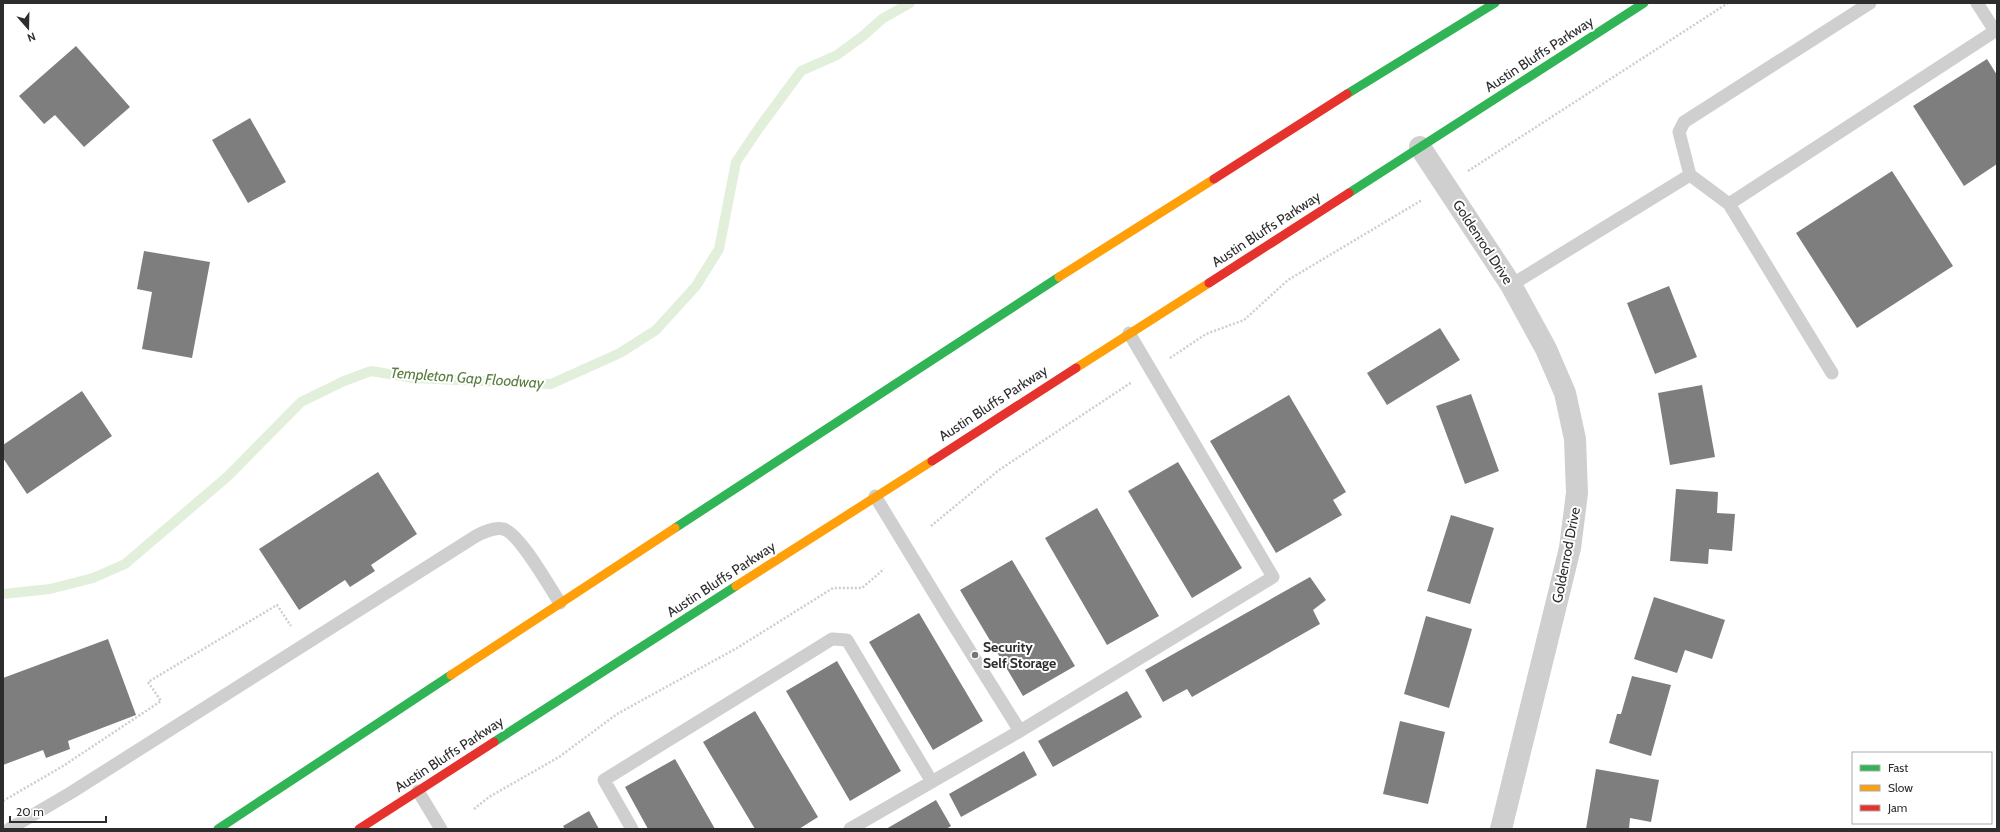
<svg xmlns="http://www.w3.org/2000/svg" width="2000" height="832" font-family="Cabin,sans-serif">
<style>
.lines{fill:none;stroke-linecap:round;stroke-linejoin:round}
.stream{stroke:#e2efda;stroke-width:10}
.building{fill:#7e7e7e}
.path{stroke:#cecece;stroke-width:2.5;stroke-dasharray:2 2;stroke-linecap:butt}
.lane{stroke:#cfcfcf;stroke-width:13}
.street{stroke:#cfcfcf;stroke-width:22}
.fast{stroke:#30b455;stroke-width:9}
.slow{stroke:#ff9f0a;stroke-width:9}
.jam{stroke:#e5322d;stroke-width:9}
.poi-dot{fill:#767676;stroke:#fff;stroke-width:1.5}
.labels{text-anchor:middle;stroke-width:4;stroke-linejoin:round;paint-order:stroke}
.street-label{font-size:14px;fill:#2d2d2d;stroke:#fff}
.poi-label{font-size:14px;font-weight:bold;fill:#2d2d2d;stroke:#fff;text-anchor:start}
.water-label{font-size:15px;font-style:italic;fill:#577c3e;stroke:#fff}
</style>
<rect width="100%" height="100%" fill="#fff"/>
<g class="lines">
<path class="stream" d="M3,594L50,589L93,578L125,564L227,477L301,402L344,381L371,371L413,378L551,384L620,353L656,330L696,286L719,249L736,162L759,128L801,71L837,55L863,36L882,19L910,3"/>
</g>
<path class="building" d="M76,46L130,107L84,147L55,115L44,124L19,96Z
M1987,59L1997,75V164L1964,186L1913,106Z
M250,118L286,182L248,203L212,140Z
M1892,171L1953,266L1857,328L1796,233Z
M144,251L210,262L192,358L142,349L152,292L137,289Z
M1669,286L1697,357L1655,374L1627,303Z
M1440,328L1460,360L1387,405L1367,373Z
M1702,385L1715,457L1670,465L1658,393Z
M82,391L112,436L27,494L3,458V445Z
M1471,394L1499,471L1465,484L1436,406Z
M1289,395L1346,492L1333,500L1342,515L1276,553L1210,441Z
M1178,462L1242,568L1192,598L1128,491Z
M378,472L417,534L371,565L375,571L350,587L345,580L299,610L259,549Z
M1676,489L1718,492L1717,513L1735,514L1732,551L1709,549L1708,564L1670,561Z
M1097,508L1159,616L1107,645L1045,538Z
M1451,515L1494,528L1470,604L1427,591Z
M1012,560L1075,666L1023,696L960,590Z
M1310,577L1326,600L1313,610L1320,624L1192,697L1187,689L1163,702L1145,670Z
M1654,597L1725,620L1712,659L1685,650L1677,673L1634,659Z
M919,613L983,721L933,750L869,642Z
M1426,616L1472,629L1449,708L1404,694Z
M108,639L136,715L68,741L70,749L46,758L43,750L3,765V678Z
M837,661L901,771L850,801L786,691Z
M1632,676L1671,685L1651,756L1609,743L1617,714H1621Z
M1127,691L1142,717L1053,767L1038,741Z
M755,711L818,817L799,829H755L703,742Z
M1400,721L1445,732L1428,804L1383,794Z
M1024,751L1037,775L961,817L949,794Z
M675,759L715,829H648L625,787Z
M1596,769L1659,780L1651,822L1630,818L1629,829H1586Z
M936,800L951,826L946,829H886Z
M589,811L599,829H565L563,826Z"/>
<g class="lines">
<path class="path" d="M1468,171L1728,3
M1170,358L1206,334L1244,320L1288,280L1422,200
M931,526L999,470L1132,382
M3,801L63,766L161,701L148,682L277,605L291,626
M474,809L489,797L559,757L617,714L737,648L833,588H862L884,569"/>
<path class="lane" d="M1690,175L1679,132L1684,122L1870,3
M1729,204L1832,373
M1511,285L1690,175L1729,204L1995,31L1977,3
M875,496L948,616L1020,731L1273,577L1129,333
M418,791L441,829
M9,829L72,792L476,536C484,532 494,527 503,529C519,532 550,588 560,603
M632,829L604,780L832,639L847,640L932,782
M850,829L1020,731"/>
<path class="street" d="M1420,147L1511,285L1546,349L1565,393L1575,439L1577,493L1570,548L1501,829"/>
<path class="fast" d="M1347,94L1495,3
M1349,193L1644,3
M675,528L1059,277
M494,742L736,586
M218,829L451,675"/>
<path class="slow" d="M1059,277L1214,179
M1076,368L1209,283
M736,586L932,461
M451,675L675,528"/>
<path class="jam" d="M1214,179L1347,94
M1209,283L1349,193
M932,461L1076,368
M359,829L494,742"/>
</g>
<circle class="poi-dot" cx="975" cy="655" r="4"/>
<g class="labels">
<g class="street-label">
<text transform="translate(1539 54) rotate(-33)" y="5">Austin Bluffs Parkway</text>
<text transform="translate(1266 229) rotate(-33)" y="5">Austin Bluffs Parkway</text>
<text transform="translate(1483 242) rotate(57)" y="5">Goldenrod Drive</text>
<text transform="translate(993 403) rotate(-33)" y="5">Austin Bluffs Parkway</text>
<text transform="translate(1566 555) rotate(-79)" y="5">Goldenrod Drive</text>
<text transform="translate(721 579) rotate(-33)" y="5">Austin Bluffs Parkway</text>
<text transform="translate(449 754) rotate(-33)" y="5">Austin Bluffs Parkway</text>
</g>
<g class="poi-label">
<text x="983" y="652">Security<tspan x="983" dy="16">Self Storage</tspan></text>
</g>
<g class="water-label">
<text transform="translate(467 378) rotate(4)" y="5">Templeton Gap Floodway</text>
</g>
</g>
<rect width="2000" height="832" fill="none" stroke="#2d2d2d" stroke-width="8"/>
<rect x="1852" y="752" width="140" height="72" fill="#ffffff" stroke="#ababab"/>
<rect x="1860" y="765" width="20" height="6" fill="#30b455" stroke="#ababab"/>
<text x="1888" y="772" font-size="12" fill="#2d2d2d">Fast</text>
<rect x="1860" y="785" width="20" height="6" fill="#ff9f0a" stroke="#ababab"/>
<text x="1888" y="792" font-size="12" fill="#2d2d2d">Slow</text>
<rect x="1860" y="805" width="20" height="6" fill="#e5322d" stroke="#ababab"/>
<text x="1888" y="812" font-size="12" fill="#2d2d2d">Jam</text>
<g transform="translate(28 28) rotate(160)" stroke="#ffffff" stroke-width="3" paint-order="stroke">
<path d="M0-3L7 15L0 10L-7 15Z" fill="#2d2d2d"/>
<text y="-6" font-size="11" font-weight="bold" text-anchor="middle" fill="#2d2d2d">N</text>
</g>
<path d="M10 816v6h96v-6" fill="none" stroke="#2d2d2d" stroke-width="2"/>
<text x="16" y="816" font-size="12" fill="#2d2d2d" stroke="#ffffff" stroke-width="3" paint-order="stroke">20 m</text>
</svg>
